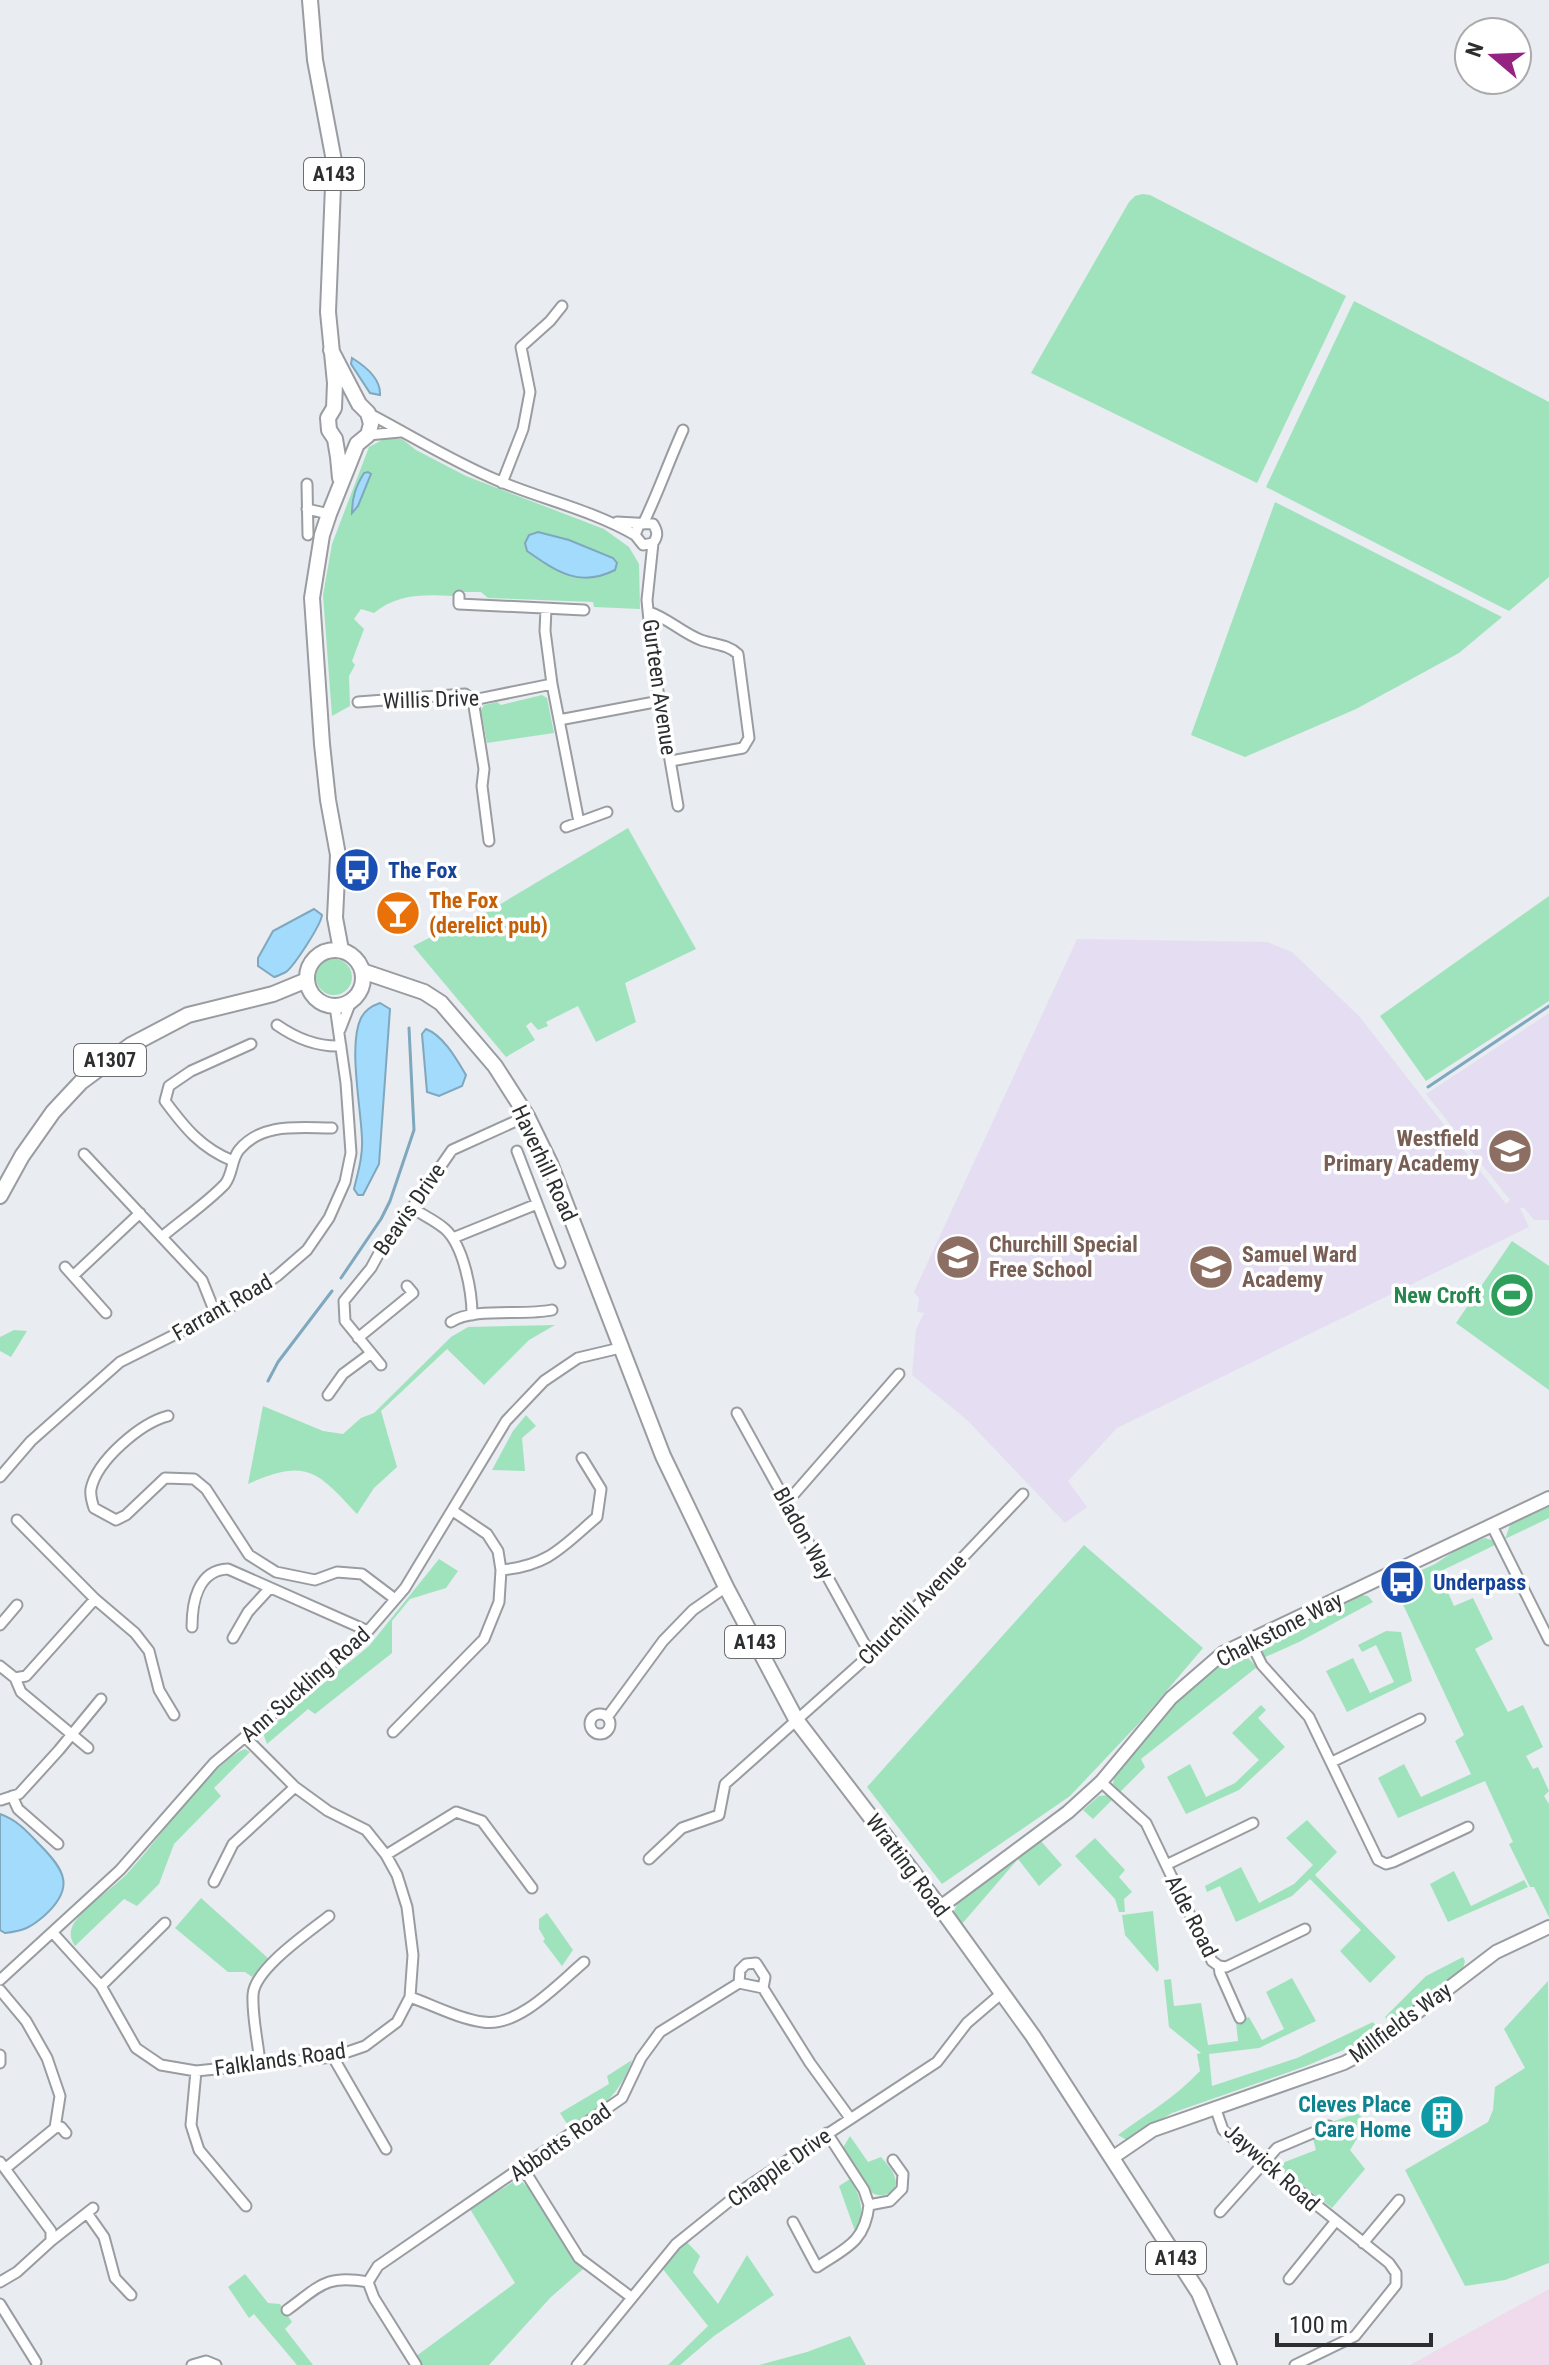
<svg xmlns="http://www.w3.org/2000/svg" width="1549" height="2365" font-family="'Roboto Condensed',sans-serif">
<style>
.commercial{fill:#efdbeb}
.education{fill:#e5def3}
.green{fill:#9fe3bd}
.water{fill:#a2dbfb;stroke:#7fa7be;stroke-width:2}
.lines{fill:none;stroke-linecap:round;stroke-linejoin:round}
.stream{stroke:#7fa7be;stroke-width:3}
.minor-casing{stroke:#999ca0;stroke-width:13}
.tertiary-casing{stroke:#999ca0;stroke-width:16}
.primary-casing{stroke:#999ca0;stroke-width:18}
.minor{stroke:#fff;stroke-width:9}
.tertiary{stroke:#fff;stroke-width:12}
.primary{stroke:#fff;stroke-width:14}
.labels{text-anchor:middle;stroke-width:7;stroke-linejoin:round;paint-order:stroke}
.shield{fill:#fff;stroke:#6c6d6e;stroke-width:2}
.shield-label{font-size:20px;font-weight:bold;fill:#2d2e30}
.street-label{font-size:22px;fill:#2d2e30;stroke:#fff}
.transit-label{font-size:22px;font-weight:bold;fill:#164399;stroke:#fff;text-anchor:start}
.food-label{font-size:22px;font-weight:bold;fill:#c56008;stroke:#fff;text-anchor:start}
.education-label{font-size:22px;font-weight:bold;fill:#785e54;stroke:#fff;text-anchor:start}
.leisure-label{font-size:22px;font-weight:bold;fill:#27864d;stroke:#fff;text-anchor:end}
.culture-label{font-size:22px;font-weight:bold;fill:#0d838f;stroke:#fff;text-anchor:end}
</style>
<rect width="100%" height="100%" fill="#e9ecf0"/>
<path class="commercial" d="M1549,2289V2365H1410L1450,2343Z"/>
<path class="education" d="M1077,939L1267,942L1292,952L1359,1016L1506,1204L1510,1200L1426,1094L1549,1013V1220H1534L1524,1208H1520L1529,1227L1117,1428L1068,1481L1087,1507L1065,1523L967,1420L912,1375L916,1329L924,1313L917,1312L919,1298L914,1292Z"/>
<path class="green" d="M1142,194L1150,195L1346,296L1257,483L1031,373L1129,202L1135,196Z
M1354,301L1549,402V577L1509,611L1266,487Z
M386,438L402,439L416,450L466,476L604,529L629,547L639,564L640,609L594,607L593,602L488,598L481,592H454L453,596C424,594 396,594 374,613L361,609L354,619L364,629L352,661L355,665L349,676L350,706L332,716L323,595L332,544L369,447Z
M1275,502L1502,617L1459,653L1406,682L1356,709L1245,757L1191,735Z
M542,695L547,698L554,733L487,743L481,710L484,705L497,702L501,705Z
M628,828L696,949L625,983L636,1022L596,1042L578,1006L546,1022L548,1026L538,1030L531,1022L526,1026L535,1040L506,1057L413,946L441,932L452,933Z
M1549,896V1001L1426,1081L1380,1016Z
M316 977a18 18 0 1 1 36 0a18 18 0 1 1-36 0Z
M1512,1241L1549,1266V1390L1456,1323Z
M555,1325L529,1340L484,1385L447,1349L381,1411L397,1467L374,1488L357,1514C318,1472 307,1457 248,1484L263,1406L323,1431L343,1434L361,1418L374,1413L451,1337L468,1327Z
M14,1330L27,1331L11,1357L0,1351V1337Z
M526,1415L536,1426L522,1438L525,1471L492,1470L513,1431Z
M1549,1506V1518L1505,1539L1510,1525Z
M1485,1538L1495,1541L1497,1544L1439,1572L1454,1606L1473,1598L1493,1639L1475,1649L1508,1712L1523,1705L1543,1747L1526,1756L1533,1769L1538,1767L1549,1791L1544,1796L1549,1804V1917L1534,1887H1530L1509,1844L1513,1842L1485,1781L1398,1818L1378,1778L1404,1764L1421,1797L1471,1774L1455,1741L1464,1735L1393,1583L1435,1564L1461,1547Z
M1084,1545L1203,1648L1141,1721L1070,1796L942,1884L867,1787Z
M439,1559L458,1571L446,1588L410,1599L392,1621V1653L315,1714L308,1709L267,1744L263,1733L369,1646Z
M1361,1595L1368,1596L1373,1602L1299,1642L1263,1658L1262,1649L1269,1639Z
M1386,1631L1401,1632L1412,1681L1347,1712L1326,1671L1353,1658L1370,1693L1394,1682L1376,1645L1362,1652L1358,1645Z
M1244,1654L1257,1667L1141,1759L1145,1767L1120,1792L1113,1784L1115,1771C1144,1739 1201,1660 1244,1654Z
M1261,1705L1266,1710L1258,1718L1285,1747L1239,1790L1186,1814L1167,1777L1190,1764L1206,1797L1235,1783L1259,1760L1232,1733Z
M245,1749L250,1752L214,1788L221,1796L174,1844L159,1884L137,1906L124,1899L75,1946C70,1939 69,1931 74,1923C86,1905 109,1891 125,1876C153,1847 213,1761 245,1749Z
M1108,1795L1113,1799L1093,1819L1083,1810L1099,1796Z
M1307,1820L1337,1852L1315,1875L1396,1957L1370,1983L1340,1951L1361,1930L1310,1879L1292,1896L1236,1922L1220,1886L1207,1892L1205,1886L1241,1867L1259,1903L1294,1884L1313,1865L1286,1838Z
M1095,1838L1125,1870L1119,1877L1132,1892L1124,1899L1125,1912H1119L1115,1899L1075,1856Z
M1040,1840L1062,1865L1039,1886L1018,1859L961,1925L954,1911L960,1898Z
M1454,1871L1471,1906L1524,1880L1528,1887L1448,1922L1430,1884Z
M201,1898L269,1959L252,1977L245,1972H228L175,1928Z
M1153,1911L1159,1969L1157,1972L1125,1935L1122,1915Z
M547,1913L573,1950L562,1966L543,1941L545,1939L539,1929V1919Z
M1463,1957L1465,1961L1463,1969L1399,2019H1387L1385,2017L1426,1976Z
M1292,1978L1316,2021L1259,2048L1209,2054L1212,2086L1297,2058L1373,2022L1376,2026L1375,2032L1353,2046L1306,2066L1172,2113L1129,2139H1125L1118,2135C1146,2114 1176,2097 1200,2071L1197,2054L1201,2053L1169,2027L1164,1980L1171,1979L1174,2006L1201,2003L1208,2045L1238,2041L1236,2022L1249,2017L1262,2040L1284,2029L1266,1992Z
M1548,1981L1549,2263L1505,2280L1465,2286L1405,2170L1488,2122L1493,2110L1495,2087L1525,2068L1504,2029Z
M632,2060C619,2096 601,2108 571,2130L560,2113L609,2084L607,2076Z
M1357,2113L1367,2122L1350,2150L1365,2169L1332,2208L1277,2165L1316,2150L1312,2135L1332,2122Z
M850,2136L868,2162L881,2157C885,2162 892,2169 894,2175C902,2192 882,2201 869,2191L842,2149Z
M850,2179C861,2197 866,2212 855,2231L839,2186Z
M513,2182H522L530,2189L583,2269L551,2297L489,2365H421L415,2357L515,2283L470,2209Z
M686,2241L700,2256L693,2272L695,2275L718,2304L747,2255L774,2295L714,2336L680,2365H668L708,2326L662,2268Z
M245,2274L268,2303L280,2304L292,2322L285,2329L313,2365H297L254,2314L249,2318L228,2287Z
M850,2336L866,2365H759L807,2352Z"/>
<path class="water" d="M352,358C365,366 381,379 380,395L370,393L351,364Z
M368,472L371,474L358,506L352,513C352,497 356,486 364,473Z
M538,532L569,540L613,558L617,563L615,570C580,588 557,572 527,551L525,543L529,535Z
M314,909L322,915C321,925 294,966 286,972C282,974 278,976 274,977L258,966V958L273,931Z
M380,1003L390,1009L379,1164L363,1195H358L354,1189C358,1172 363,1156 362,1139C361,1108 348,1044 361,1018C365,1010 371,1006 380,1003Z
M426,1029C444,1036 457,1060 466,1075L462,1086L439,1096L427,1092L422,1034Z
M0,1814C17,1820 27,1831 39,1844C66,1871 75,1888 44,1916C30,1928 23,1931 5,1933L0,1930Z"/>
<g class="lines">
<path class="stream" d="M1428,1087L1549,1006
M341,1278L381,1219L390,1201L414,1130L409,1028
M268,1381L278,1362L332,1291"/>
<g class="minor-casing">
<path id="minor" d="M368,413C412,436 453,462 499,481C544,500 592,510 635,535
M368,435L400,432
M502,483L523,429L530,392L521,347L550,321L562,306
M307,484L308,535
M307,509L329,514
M617,522L653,524C658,532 658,536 653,543L643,545L635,535L639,525
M643,524C658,493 669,461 683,430
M653,543L647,600L653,662L678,806
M459,596V604L584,610
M546,609L545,631L552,684L579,822
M649,612C668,618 682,633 701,640C715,645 727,644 738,654L749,738L743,748L671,761
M473,700L484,769L482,786L489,841
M358,702L465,694L473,700L552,684
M559,720L660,701
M566,827L607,812
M277,1025C297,1039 317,1047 341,1046
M340,1030L352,999
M517,1151L560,1263
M84,1154L202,1280L216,1315
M233,1161C201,1148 185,1128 165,1101L169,1086L191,1071L251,1044
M412,1208C423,1215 436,1221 445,1229C464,1246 472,1292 472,1315
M163,1236C183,1219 207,1203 225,1184C233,1174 231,1160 239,1150C262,1122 300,1128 332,1128
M453,1238L537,1204
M65,1267L106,1313
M73,1276L140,1213
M451,1322C473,1307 524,1316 552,1310
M358,1338L413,1293L407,1286
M381,1365L345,1321L344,1301L371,1268L384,1244L391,1238L452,1150L527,1116
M328,1395L343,1374L370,1354
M737,1413L864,1643L873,1652
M168,1416C141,1423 97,1460 91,1489C90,1495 92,1502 94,1508L116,1520L126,1515L165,1478L194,1479L206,1489L249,1555L276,1572L315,1580L337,1572L362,1574L395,1599
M0,1477L31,1441L120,1362L238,1303L277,1276L307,1250L329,1218L345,1182L351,1153L346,1083L335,1006
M785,1499L795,1493L899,1374
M17,1520L95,1599L135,1633L149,1651L159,1690L174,1715
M1492,1526L1549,1640
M501,1570C549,1566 563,1546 597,1517L601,1489L582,1458
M0,1625L17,1605
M192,1627C192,1602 198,1570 228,1569L368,1631
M233,1638L248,1612L270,1588
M1250,1641L1262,1665L1309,1717L1378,1860L1386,1864L1393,1862L1468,1827
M0,1666L15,1678L21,1692L88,1748
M15,1678L26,1676L95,1599
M590 1724a10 10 0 1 1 20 0a10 10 0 1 1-20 0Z
M608,1716L663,1641L693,1610L726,1587
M393,1732L484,1639L499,1602L501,1570L498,1551L487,1534L453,1511
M1332,1762L1420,1719
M1101,1782L1146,1823L1212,1961L1219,1966L1220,1973L1240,2018
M12,1796L18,1809L58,1844
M1,1800L19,1794L59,1750L101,1699
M386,1855L456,1812L482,1821L532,1888
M649,1859L682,1828L719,1815L725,1784L873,1652L1023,1494
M1166,1865L1253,1823
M214,1882L233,1844L295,1787
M53,1933L101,1986L136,2048L161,2065L196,2071L333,2057L365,2046L397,2022L410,1997L413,1955L407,1907L397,1875L386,1855L366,1830L328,1811L295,1787L245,1737
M1219,1966L1226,1967L1305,1929
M0,1980L120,1870L214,1763L361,1639L405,1588L506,1421L544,1381L578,1358L620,1348
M739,1983L740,1970L746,1964L756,1963L765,1977L763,1988
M101,1986L165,1923
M0,1990L26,2021L47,2058L60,2096L55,2128L6,2168
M410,1997C433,2005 459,2019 483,2022C518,2028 558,1984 584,1962
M0,2055V2063
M333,2057L386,2149
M260,2063C258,2042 252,2017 253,1995C254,1969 309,1932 329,1916
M196,2071L191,2125L199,2150L246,2206
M1215,2107L1223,2130L1389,2263L1396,2273V2285L1355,2336L1295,2365
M55,2128L61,2127L66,2133
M827,2133L864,2190L869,2205
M0,2162L51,2231V2241
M523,2168L579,2258L631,2297
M1220,2212L1277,2148L1329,2126
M87,2213L104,2237L115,2278L131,2295
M793,2222L817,2267C846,2248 865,2242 869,2205L890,2201L902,2189L903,2174L893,2160
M1363,2243L1399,2200
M1289,2279L1335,2222
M0,2282L17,2272L51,2241L93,2208
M368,2282L374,2298L416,2365
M0,2304L36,2362
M287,2310C320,2286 326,2274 368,2282L378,2266L622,2098L641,2058L660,2032L739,1983L763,1988L810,2063L850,2118
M192,2365L206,2361L216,2365
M577,2365L676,2244L747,2187L937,2062L967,2023L1002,1993"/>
</g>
<g class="tertiary-casing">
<path id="tertiary" d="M939,1908L1068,1812L1101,1782L1171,1698L1223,1653L1549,1498
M1112,2158L1153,2130L1344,2063L1365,2052L1496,1952L1549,1927"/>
</g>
<g class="primary-casing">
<path id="primary" d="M310,0L315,60L334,161L328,312L335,383L334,408L328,418L329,430L335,439L338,457L340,478
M331,350L359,404L368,413L371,424L368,435L357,444L329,514L322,535L312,598L322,744L328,800L338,855L335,918L341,950
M307 978a28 28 0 1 1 56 0a28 28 0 1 1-56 0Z
M362,971L424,992L441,1003L495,1066L527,1116L550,1163L663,1456L726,1587L797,1721L945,1914L1033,2036L1199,2293L1229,2365
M0,1196L22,1156L53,1112L81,1082L131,1045L188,1015L273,994L307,980"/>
</g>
<use href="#minor" class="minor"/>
<use href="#tertiary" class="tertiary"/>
<use href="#primary" class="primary"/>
</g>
<defs>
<g id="bus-disc" transform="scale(2.3)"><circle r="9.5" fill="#1a4fb4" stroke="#fff"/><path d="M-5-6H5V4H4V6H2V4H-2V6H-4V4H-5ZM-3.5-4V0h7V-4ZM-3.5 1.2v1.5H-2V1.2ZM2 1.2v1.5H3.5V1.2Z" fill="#fff"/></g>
<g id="bar-disc" transform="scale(2.3)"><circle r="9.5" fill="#e8710a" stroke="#fff"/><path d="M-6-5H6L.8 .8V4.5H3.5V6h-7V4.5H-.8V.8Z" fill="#fff"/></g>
<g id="school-disc" transform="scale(2.3)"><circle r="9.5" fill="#8d6e63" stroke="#fff"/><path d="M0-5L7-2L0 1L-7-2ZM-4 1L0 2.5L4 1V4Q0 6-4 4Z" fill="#fff"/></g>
<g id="stadium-disc" transform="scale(2.3)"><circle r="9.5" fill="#2e9e5b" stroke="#fff"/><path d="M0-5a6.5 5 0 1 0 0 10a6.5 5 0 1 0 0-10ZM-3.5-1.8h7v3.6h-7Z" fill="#fff"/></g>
<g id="building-disc" transform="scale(2.3)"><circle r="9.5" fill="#0f9aa8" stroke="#fff"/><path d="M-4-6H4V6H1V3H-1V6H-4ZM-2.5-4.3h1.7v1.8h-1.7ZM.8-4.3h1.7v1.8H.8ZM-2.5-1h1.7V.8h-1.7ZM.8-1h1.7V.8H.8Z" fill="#fff"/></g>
</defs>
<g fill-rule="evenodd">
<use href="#bus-disc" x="357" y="870"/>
<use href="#bar-disc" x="398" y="913"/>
<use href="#school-disc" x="1510" y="1151"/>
<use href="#school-disc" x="958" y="1257"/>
<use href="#school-disc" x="1211" y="1267"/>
<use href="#stadium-disc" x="1512" y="1295"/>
<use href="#bus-disc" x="1402" y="1582"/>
<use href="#building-disc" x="1442" y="2117"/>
</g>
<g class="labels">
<g class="shield">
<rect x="304" y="158" width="60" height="32" rx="6"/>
<rect x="74" y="1044" width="72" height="32" rx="6"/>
<rect x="725" y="1626" width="60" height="32" rx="6"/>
<rect x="1146" y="2242" width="60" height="32" rx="6"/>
</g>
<g class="shield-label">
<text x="334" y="181">A143</text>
<text x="110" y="1067">A1307</text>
<text x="755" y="1649">A143</text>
<text x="1176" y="2265">A143</text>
</g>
<g class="street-label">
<text transform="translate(660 687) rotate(82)" y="8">Gurteen Avenue</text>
<text transform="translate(431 699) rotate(-2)" y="8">Willis Drive</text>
<text transform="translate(545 1163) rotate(65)" y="8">Haverhill Road</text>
<text transform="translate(409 1209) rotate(-55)" y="8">Beavis Drive</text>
<text transform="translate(222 1307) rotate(-30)" y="8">Farrant Road</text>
<text transform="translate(804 1533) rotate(61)" y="8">Bladon Way</text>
<text transform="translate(912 1609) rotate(-46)" y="8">Churchill Avenue</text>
<text transform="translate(1279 1629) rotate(-27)" y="8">Chalkstone Way</text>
<text transform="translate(305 1684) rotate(-41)" y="8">Ann Suckling Road</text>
<text transform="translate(908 1865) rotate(53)" y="8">Wratting Road</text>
<text transform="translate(1192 1916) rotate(63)" y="8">Alde Road</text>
<text transform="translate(1400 2022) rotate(-36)" y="8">Millfields Way</text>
<text transform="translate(280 2059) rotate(-8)" y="8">Falklands Road</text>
<text transform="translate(560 2142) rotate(-35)" y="8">Abbotts Road</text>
<text transform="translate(779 2167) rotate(-35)" y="8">Chapple Drive</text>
<text transform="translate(1272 2167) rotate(42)" y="8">Jaywick Road</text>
</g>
<g class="transit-label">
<text x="388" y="878">The Fox</text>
<text x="1433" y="1590">Underpass</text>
</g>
<g class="food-label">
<text x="429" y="908">The Fox<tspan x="429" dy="25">(derelict pub)</tspan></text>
</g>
<g class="education-label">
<text x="1479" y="1146" text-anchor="end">Westfield<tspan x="1479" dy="25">Primary Academy</tspan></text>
<text x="989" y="1252">Churchill Special<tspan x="989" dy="25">Free School</tspan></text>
<text x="1242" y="1262">Samuel Ward<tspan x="1242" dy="25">Academy</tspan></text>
</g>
<g class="leisure-label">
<text x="1481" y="1303">New Croft</text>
</g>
<g class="culture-label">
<text x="1411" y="2112">Cleves Place<tspan x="1411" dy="25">Care Home</tspan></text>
</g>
</g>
<g transform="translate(1493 56) rotate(289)"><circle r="38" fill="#ffffff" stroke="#ababac" stroke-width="2"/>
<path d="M0-6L14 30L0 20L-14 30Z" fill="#962381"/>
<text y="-12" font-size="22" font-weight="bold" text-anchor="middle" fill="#2d2e30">N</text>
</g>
<path d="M1277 2333v12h154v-12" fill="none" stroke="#2d2e30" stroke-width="4"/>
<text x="1289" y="2333" font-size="24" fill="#2d2e30" stroke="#ffffff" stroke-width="6" paint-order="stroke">100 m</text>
</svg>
